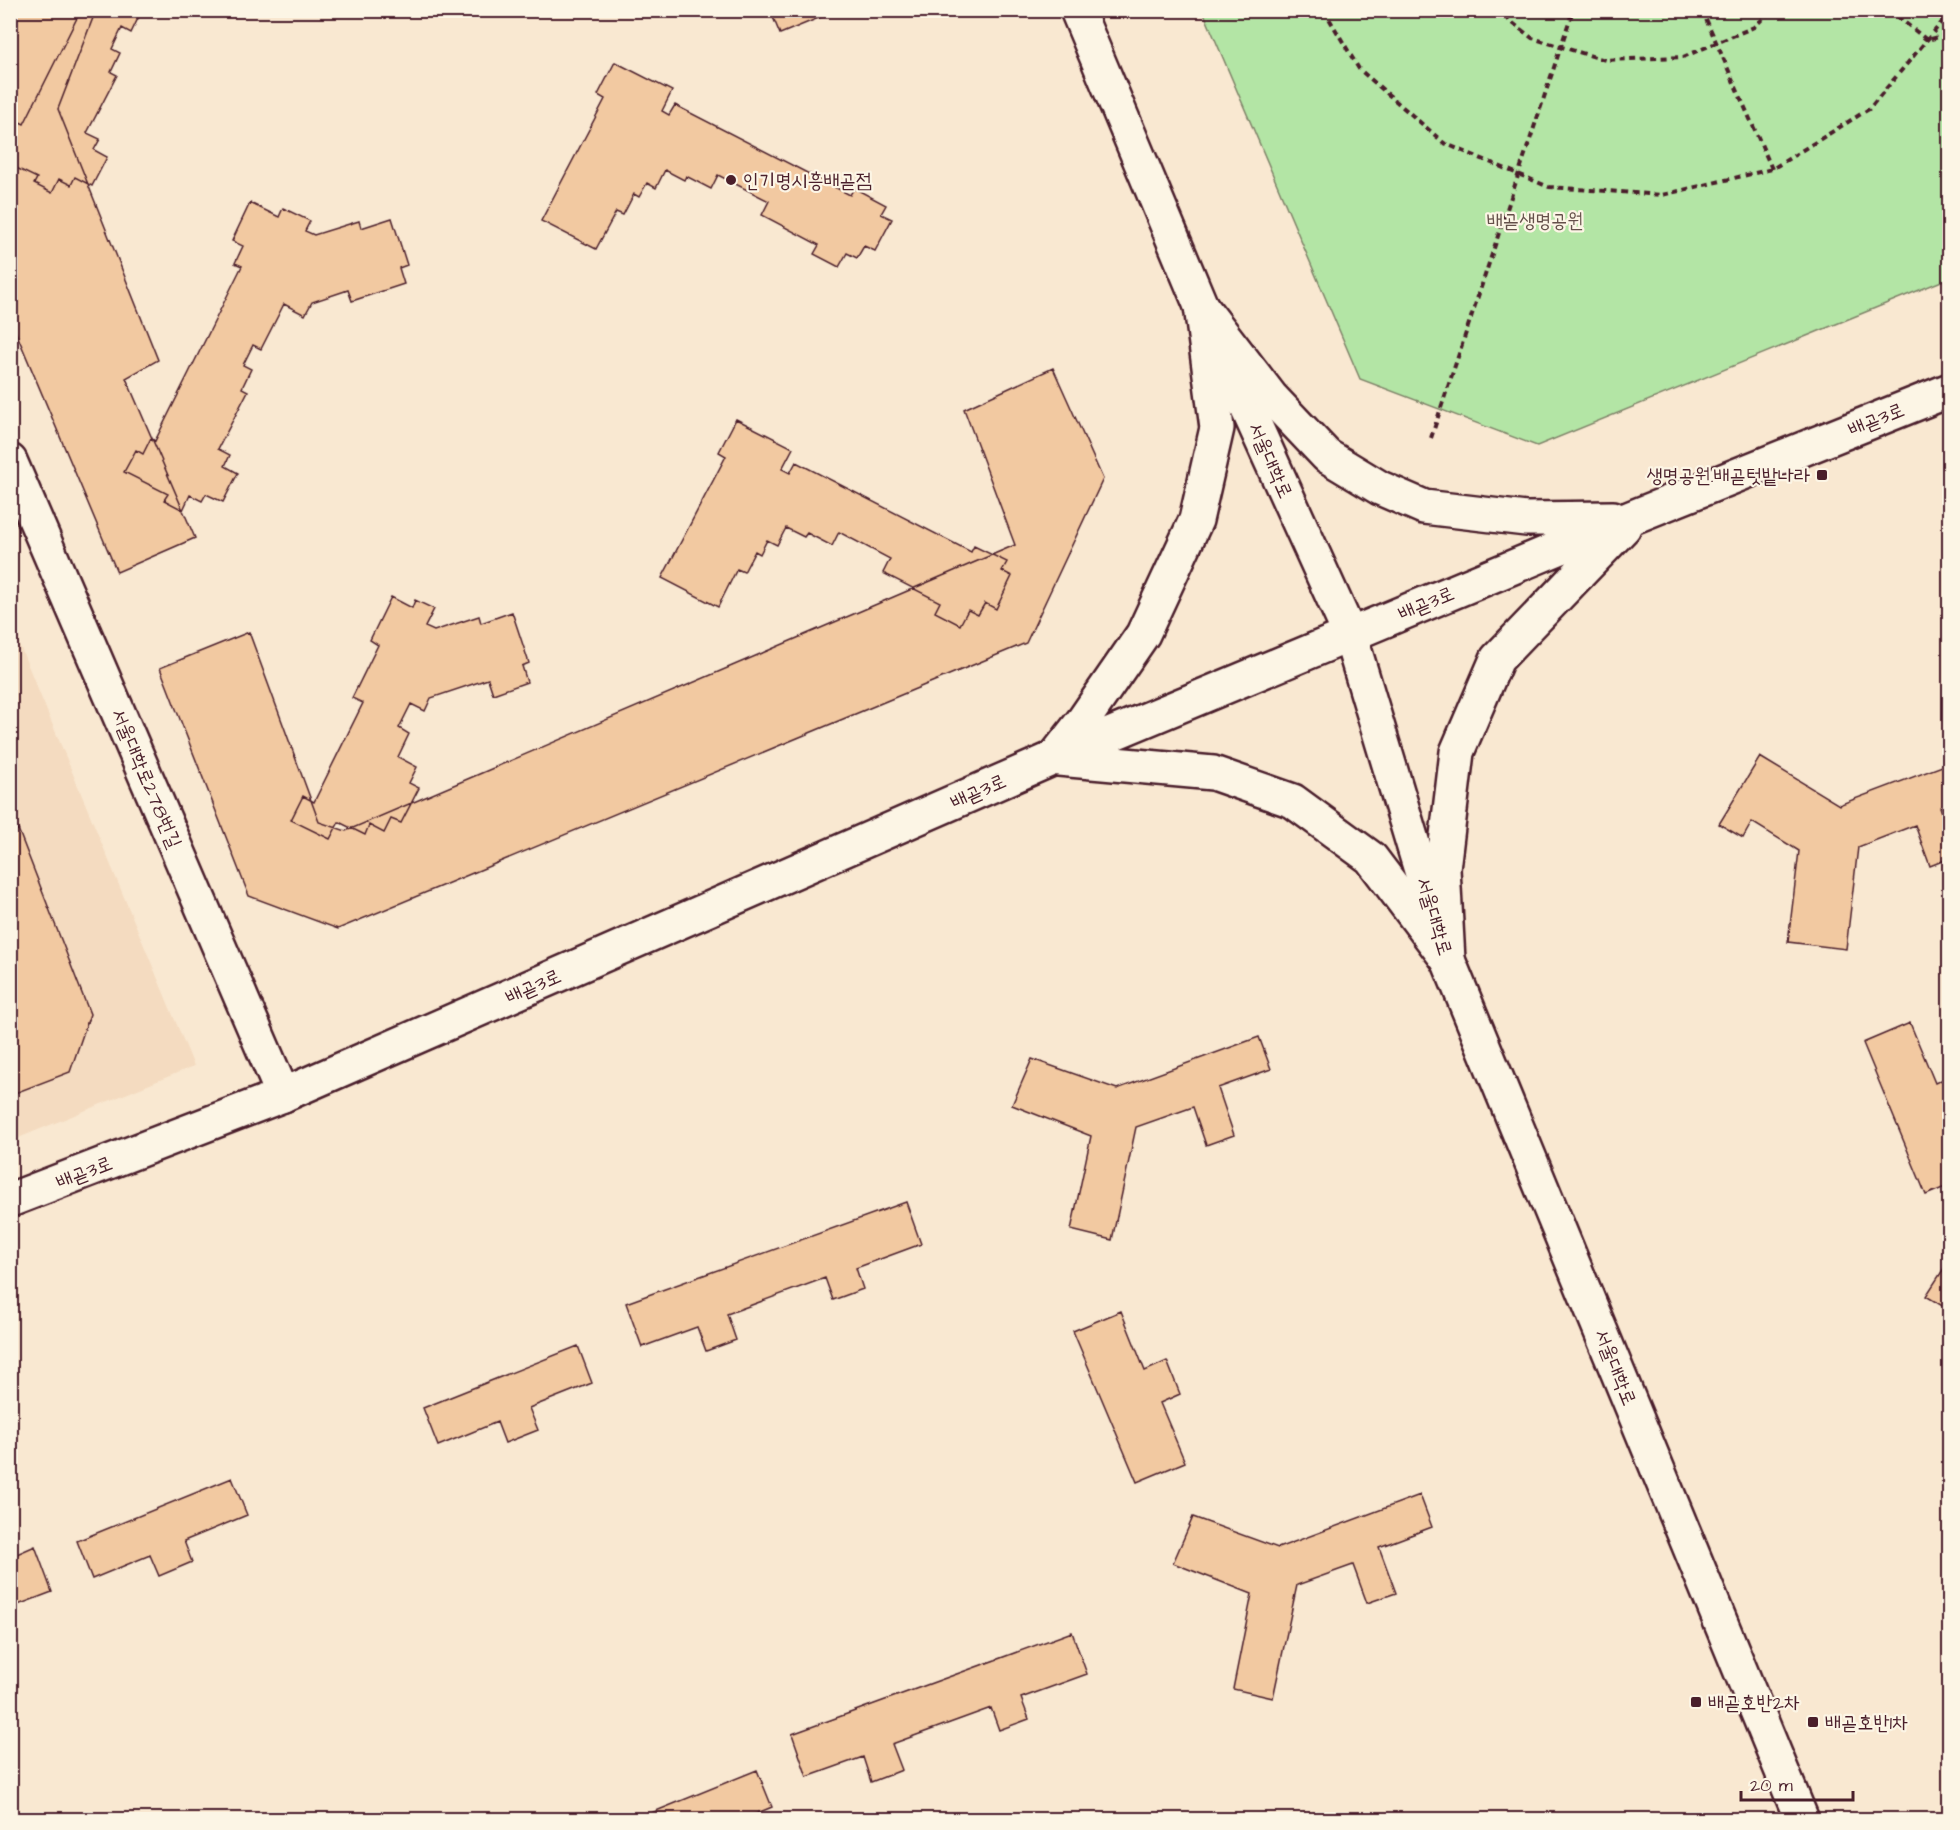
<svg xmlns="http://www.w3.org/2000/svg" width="1960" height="1830" font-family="'Architects Daughter','Poor Story',sans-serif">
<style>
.built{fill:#f4dbc0}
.green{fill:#b3e5a5;stroke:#7e8268;stroke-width:1.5}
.building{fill:#f2c9a1;stroke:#4a1f2b;stroke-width:1.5}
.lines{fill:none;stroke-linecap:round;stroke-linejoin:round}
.tertiary-casing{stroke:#4a1f2b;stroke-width:38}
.secondary-casing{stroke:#4a1f2b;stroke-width:38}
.path{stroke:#4a1f2b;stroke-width:4;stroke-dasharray:6 4.5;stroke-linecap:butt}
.tertiary{stroke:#fcf5e5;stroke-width:33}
.secondary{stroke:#fcf5e5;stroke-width:33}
.poi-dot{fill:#4a1f2b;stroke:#fcf5e5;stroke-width:2}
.labels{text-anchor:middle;stroke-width:4.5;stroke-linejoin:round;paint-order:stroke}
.poi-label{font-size:20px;fill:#4a1f2b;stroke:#fcf5e5;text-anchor:start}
.park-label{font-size:20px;fill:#64504a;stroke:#fcf5e5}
.street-label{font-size:20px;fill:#4a1f2b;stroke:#fcf5e5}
</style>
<rect width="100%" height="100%" fill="#f9e8d1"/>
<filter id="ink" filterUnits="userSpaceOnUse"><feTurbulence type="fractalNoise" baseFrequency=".0167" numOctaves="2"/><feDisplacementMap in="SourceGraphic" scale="12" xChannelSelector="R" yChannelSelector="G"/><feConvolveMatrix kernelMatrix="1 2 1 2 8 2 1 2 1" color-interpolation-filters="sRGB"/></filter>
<g filter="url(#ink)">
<path class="built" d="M10,622L194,1066L11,1141H10Z"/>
<path class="green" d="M1203,11H1949V278L1537,446L1360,379Z"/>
<path class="building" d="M10,10H96L58,109L158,360L126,378L195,538L117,572L10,318Z
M81,10H142L131,33L122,28L112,49L120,53L111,72L117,75L87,133L100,139L94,150L107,157L92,186L75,177L71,185L59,179L52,193L34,184L37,178L10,165V137L20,122L24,124Z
M770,10H838L780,34Z
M615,62L672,91L662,111L669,115L675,105L850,195L854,188L886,205L881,214L892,219L875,251L864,246L857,258L847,253L839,267L814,254L819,245L762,215L769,201L718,175L711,189L686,176L684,180L665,170L656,188L647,183L639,197L634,194L623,215L616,212L596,249L541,221L605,99L598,95Z
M250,203L279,217L283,208L310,221L305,231L314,235L359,221L361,228L392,218L407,265L399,268L404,284L352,301L348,290L312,302L305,315L284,304L261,349L253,345L243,365L251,369L242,388L248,391L218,449L230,455L225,466L238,473L223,502L206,494L202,501L190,495L183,510L164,500L168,494L124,472L136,450L143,454L151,438L155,441L242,266L235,263L243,246L232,241Z
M1053,368L1103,479L1026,643L338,929L249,896L160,668L249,632L319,822L346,831L1015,545L964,409Z
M736,419L793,448L782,469L790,473L796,462L971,552L974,546L1007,562L1002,571L1012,576L996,609L985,603L978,615L968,610L960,625L935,612L940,602L883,573L890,559L839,532L832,546L807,533L804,537L786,528L777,545L767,540L760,554L755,551L744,572L737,569L718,607L662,578L726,456L719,452Z
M391,597L412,608L415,600L434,609L425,627L434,631L479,616L481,623L512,612L529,663L522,666L527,682L493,694L488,679L431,698L425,711L411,704L399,728L409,734L398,757L417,767L409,783L419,788L401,823L391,819L384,833L369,825L365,835L339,822L330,839L291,820L303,796L314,802L363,703L352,698L378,645L370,640Z
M1760,757L1839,805L1950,763V803L1940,807L1950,833V858L1930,866L1915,825L1858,847L1846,949L1788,942L1799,851L1752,822L1743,838L1719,824Z
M18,829L90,1014L70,1072L10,1095V832Z
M1910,1023L1935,1083L1950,1076V1185L1926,1195L1863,1043Z
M1259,1037L1271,1069L1218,1088L1234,1135L1206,1145L1193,1107L1136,1127L1112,1240L1071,1230L1091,1136L1012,1105L1032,1059L1117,1089Z
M906,1202L921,1244L856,1268L863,1289L833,1300L825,1278L727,1314L736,1340L706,1351L697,1327L642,1347L626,1303Z
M1950,1259V1310H1949L1926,1296Z
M1121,1311L1145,1371L1167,1361L1180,1394L1160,1403L1185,1462L1137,1482L1073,1331Z
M578,1346L592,1383L529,1408L538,1430L505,1443L497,1422L438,1446L423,1408Z
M232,1478L247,1515L184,1541L192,1562L159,1576L150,1555L92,1579L77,1541Z
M1420,1495L1432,1527L1379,1547L1396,1593L1367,1603L1353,1565L1297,1585L1273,1698L1233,1689L1252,1594L1173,1563L1193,1517L1278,1548Z
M35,1546L52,1592L10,1608V1557Z
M1072,1632L1087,1674L1021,1698L1029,1719L999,1730L991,1708L892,1744L902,1770L871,1782L863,1757L807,1777L792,1734Z
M757,1770L772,1807L741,1820H634Z"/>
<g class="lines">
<g class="tertiary-casing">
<path id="tertiary" d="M1077,10L1201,306L1350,635L1448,960L1802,1820
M10,461L283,1095"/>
</g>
<g class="secondary-casing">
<path id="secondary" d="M1201,306L1271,397L1327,456L1380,488L1424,507L1526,519L1613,518
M1055,757L1083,721L1143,634L1196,520L1217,428L1201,306
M1059,759L1213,773L1293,801L1371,858L1448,960
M1448,960L1443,869L1457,752L1497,659L1624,527
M10,1200L283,1095L1054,758L1633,517L1950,390"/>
</g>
<path class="path" d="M1324,10L1359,69L1444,143L1549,187L1662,195L1772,169L1869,109L1942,22L1946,10
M1496,10L1532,38L1605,60L1683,57L1754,27L1772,10
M1702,10L1772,169
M1889,10L1927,40L1950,34
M1431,438L1573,10"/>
<use href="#tertiary" class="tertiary"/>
<use href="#secondary" class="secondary"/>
</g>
</g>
<g class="poi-dot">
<circle cx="731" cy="180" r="6"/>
<rect x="1816" y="469" width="12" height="12" rx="3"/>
<rect x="1690" y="1696" width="12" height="12" rx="3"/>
<rect x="1807" y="1716" width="12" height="12" rx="3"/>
</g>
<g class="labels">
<g class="poi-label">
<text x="743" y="187">인기명시흥배곧점</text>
<text x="1810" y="482" text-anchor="end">생명공원.배곧텃밭나라</text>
<text x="1708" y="1709">배곧호반2차</text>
<text x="1825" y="1729">배곧호반1차</text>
</g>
<g class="park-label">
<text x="1535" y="227">배곧생명공원</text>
</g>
<g class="street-label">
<text transform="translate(1876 419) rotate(-22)" y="7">배곧3로</text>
<text transform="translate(1271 460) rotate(66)" y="7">서울대학로</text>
<text transform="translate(1426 603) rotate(-23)" y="7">배곧3로</text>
<text transform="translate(147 778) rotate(67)" y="7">서울대학로278번길</text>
<text transform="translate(978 791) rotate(-24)" y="7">배곧3로</text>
<text transform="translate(1435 916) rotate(73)" y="7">서울대학로</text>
<text transform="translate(533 986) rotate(-24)" y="7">배곧3로</text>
<text transform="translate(84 1172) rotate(-21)" y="7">배곧3로</text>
<text transform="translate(1616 1367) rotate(68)" y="7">서울대학로</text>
</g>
</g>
<rect width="1960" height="1830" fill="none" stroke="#fcf5e5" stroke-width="36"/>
<rect x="18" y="18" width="1924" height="1794" fill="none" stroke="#4a1f2b" stroke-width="2" filter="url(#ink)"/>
<path d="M1741 1791v9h112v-9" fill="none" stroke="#4a1f2b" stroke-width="3"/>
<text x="1750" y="1791" font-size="18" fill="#4a1f2b" stroke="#fcf5e5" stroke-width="4.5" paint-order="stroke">20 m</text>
</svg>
